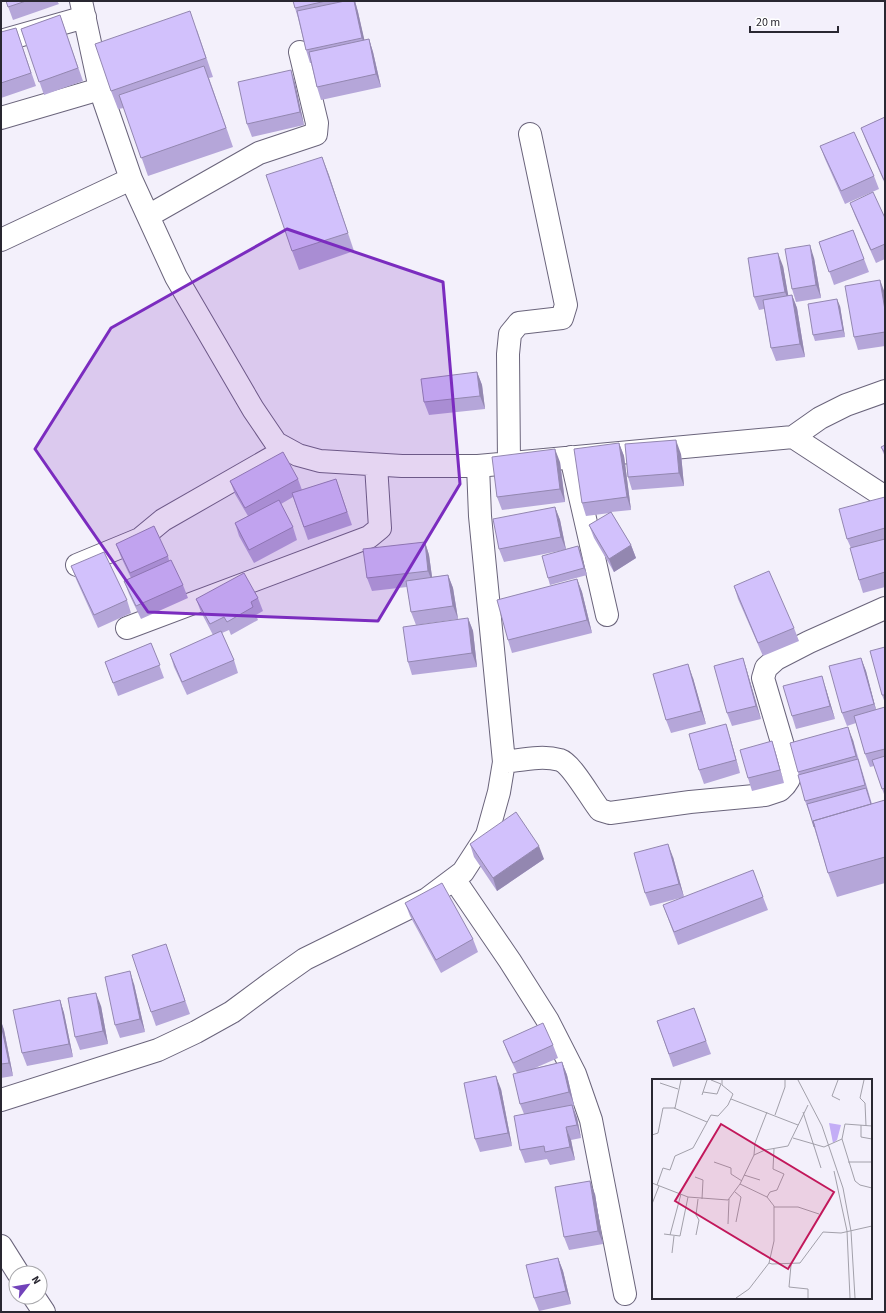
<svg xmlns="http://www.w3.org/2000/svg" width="886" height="1313" font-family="'Source Sans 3',sans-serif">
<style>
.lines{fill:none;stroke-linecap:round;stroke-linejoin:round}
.street-casing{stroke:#6a647b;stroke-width:24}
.street{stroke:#fff;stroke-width:22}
.wall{fill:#b5a6d9}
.shaded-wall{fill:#9387b0}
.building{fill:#d2c1fc;stroke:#9387b0}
.marked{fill:#7b2cbf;fill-opacity:0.2;stroke:#7b2cbf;stroke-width:3;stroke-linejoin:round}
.inset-road{fill:none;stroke:#a2a0aa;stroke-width:1}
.view{fill:#c2185b;fill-opacity:0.15;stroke:#c2185b;stroke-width:2}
.inset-edge{fill:none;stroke:#292731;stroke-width:2}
</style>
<rect width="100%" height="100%" fill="#f3f0fb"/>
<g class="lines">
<g class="street-casing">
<path id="street" d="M81,1L100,89L131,179L176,277L253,409L276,443L298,455L320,461L402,466H478L793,437L885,497
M1,41L85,17
M1,118L100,89
M148,216L259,153L316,134L317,123L300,52
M1,240L131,179
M793,437L820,418L846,405L885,391
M571,457L607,615
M509,463L508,354L510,334L519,323L562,318L566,305L530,134
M77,565L140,539L163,520L287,449
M127,628L369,537L380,528L376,465
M504,762C522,760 542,755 560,760C572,764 591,799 600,810L610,813L690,802L765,795L780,790L785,785L789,779V766L763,678L766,668L776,659L809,642L885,608
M454,879L510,961L548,1021L575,1074L591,1120L625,1294
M1,1100L158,1050L196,1032L232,1012L271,983L305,959L427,899L463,872L487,835L499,792L504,762L480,516L478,466
M1,1246L18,1273
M34,1297L44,1312"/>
</g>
<use href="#street" class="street"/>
</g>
<path class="wall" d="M6,1H57L59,4L13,20Z
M293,1H355L358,12L364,40L369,39L373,52L381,87L321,100L317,87L311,63H310L306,50L298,18L295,8Z
M60,15L83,81L44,95L21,29Z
M16,28L36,86L1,98V32Z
M197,30L213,77L209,78L233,147L148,176L124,108L118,109L111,91Z
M295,83L304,125L252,137L247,124Z
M885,117V184L866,141L861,128Z
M820,146L874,176L879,189L845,204L825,159Z
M322,157L354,251L299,270L292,251Z
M850,203L885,218V259L876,263L855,216Z
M853,230L869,272L834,285L819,242Z
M814,258L821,298L796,302L792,289Z
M783,266L788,296L792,295L797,308L805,357L776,361L771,348L764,309L759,310L754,297Z
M885,293V346L858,350L854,337Z
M840,306L845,337L815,341L813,335Z
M477,372L482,385L485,409L429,415L424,402Z
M619,443L624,456L631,510L611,512L631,545L636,558L614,572L594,538L589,525L610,513L586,516L582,503Z
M885,445V457L881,447Z
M681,454L684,486L632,490L628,477Z
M560,462L565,502L502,510L497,497Z
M298,479L302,490L336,479L352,525L308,540L293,497L281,504L293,527L297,540L254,563L239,536L235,523L248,516L235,494L230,481Z
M885,497V587L863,593L859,580L851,548L847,539Z
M555,507L560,520L566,549L578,546L587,575L550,585L548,578L564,550L504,562L499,549Z
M425,542L429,555L432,577L448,575L453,588L458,619L416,625L411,612L407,587L372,591L367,578Z
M116,544L168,556L169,560L183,585L188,598L141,619L129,594L124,581L131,578L121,557Z
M71,566L127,600L131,613L98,628L76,579Z
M577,579L582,592L592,633L512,653L508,640Z
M734,586L794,628L799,641L763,656L738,599Z
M258,598L263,611L256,615L258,620L231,635L229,630L222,633L234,660L238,673L187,695L174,667L170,654L213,635L201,612L196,599Z
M468,618L473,631L477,667L412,675L408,662Z
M151,643L164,678L118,696L105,662Z
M885,647V703L882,695Z
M743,658L747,671L761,719L732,726L727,713Z
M861,658L866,671L876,710L885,707V797L874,766L870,767L865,754L856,723L847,726L842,713Z
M693,678L706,724L671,733L666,720Z
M826,689L835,719L796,729L792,716Z
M730,737L740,773L704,784L699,770Z
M853,740L872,804L885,800V883L837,897L828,873L810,814L805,801L798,772Z
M772,741L776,754L784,783L752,791L748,778Z
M470,844L544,859L497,891L474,857Z
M673,857L684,897L650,906L645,893Z
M763,897L768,910L678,945L663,905Z
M405,903L473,939L478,952L441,973L410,916Z
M170,957L190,1014L156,1026L151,1012Z
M134,984L145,1032L120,1038L115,1025Z
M60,1000L64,1013L73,1057L27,1066L22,1053Z
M101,1006L108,1044L80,1050L75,1037Z
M694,1008L711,1054L673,1067L657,1021Z
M1,1021L4,1030L13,1076L1,1078Z
M503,1041L553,1045L558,1058L535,1068L562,1062L567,1075L574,1105L573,1106L577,1118L581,1138L571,1140L575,1160L550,1165L547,1159L525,1163L520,1150L524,1114L520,1104L517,1073L508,1054Z
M501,1089L512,1146L480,1152L475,1139Z
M595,1194L603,1244L569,1250L564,1237Z
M558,1258L563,1271L571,1304L539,1311L534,1298Z"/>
<path class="shaded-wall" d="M353,1H355L358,12L367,51L362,38Z
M369,39L373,52L381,87L376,74Z
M291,70L295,83L304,125L300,112Z
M322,157L329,175L354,251L348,233Z
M810,245L814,258L821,298L816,285Z
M778,253L783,266L790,305L785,292Z
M880,280L885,293V310Z
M792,295L797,308L805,357L800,344Z
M837,299L840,306L845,337L843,330Z
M477,372L482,385L485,409L480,396Z
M676,440L681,454L684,486L679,473Z
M619,443L624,456L631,510L627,497Z
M555,449L560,462L565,502L560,489Z
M555,507L560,520L566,550L561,537Z
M425,542L429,555L433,584L428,571Z
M631,545L636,558L614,572L609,559Z
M578,546L581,553L587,575L584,568Z
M448,575L453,588L458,619L453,606Z
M577,579L582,592L592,633L587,620Z
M468,618L473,631L477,667L472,653Z
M743,658L747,671L761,719L756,706Z
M861,658L866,671L878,717L874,704Z
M688,664L693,678L706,724L701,711Z
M822,676L826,689L835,719L830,706Z
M726,724L730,737L740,773L736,760Z
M848,727L853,740L858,761L862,772L877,824L873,811L860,767L856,756Z
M772,741L776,754L784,783L780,770Z
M668,844L673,857L684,897L679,884Z
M539,846L544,859L497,891L493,878Z
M130,971L134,984L145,1032L140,1019Z
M96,993L101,1006L108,1044L103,1031Z
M60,1000L64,1013L73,1057L69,1044Z
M1,1021L4,1030L13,1076L9,1063L1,1024Z
M562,1062L567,1075L574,1105L569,1092Z
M496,1076L501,1089L512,1146L508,1133Z
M572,1105L577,1118L581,1138L577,1125Z
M566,1127L571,1140L575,1160L570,1147Z
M590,1181L595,1194L603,1244L598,1231Z
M558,1258L563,1271L571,1304L566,1291Z"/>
<path class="building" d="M6,1H26L8,7Z
M293,1H326L295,8Z
M345,1H354L362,38L306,50L297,11Z
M190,11L206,58L111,91L95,44Z
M60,15L78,68L39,82L21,29Z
M16,28L31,73L1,83V32Z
M369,39L376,74L317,87L309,52Z
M204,66L226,128L141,158L119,95Z
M291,70L300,112L247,124L238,82Z
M885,117V180H884L861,128Z
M854,132L874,176L841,191L820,146Z
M322,157L348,233L292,251L266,175Z
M873,192L885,218V244L871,250L850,203Z
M853,230L864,259L829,272L819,242Z
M810,245L816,285L792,289L785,249Z
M778,253L785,292L754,297L748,258Z
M880,280L885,310V332L854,337L845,286Z
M792,295L800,344L771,348L763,300Z
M837,299L843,330L813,335L808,304Z
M477,372L480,396L424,402L421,379Z
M676,440L679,473L628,477L625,444Z
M619,443L627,497L582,503L574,449Z
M885,445V453L881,447Z
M555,449L560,489L497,497L492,457Z
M283,452L298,479L245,508L230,481Z
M336,479L347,512L304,527L292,493Z
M885,497V528L847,539L839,509Z
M279,500L293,527L249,550L235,523Z
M555,507L561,537L499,549L493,519Z
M611,512L631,545L609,559L589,525Z
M154,526L168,556L130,573L116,544Z
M885,539V572L859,580L850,548Z
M425,542L428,571L367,578L363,549Z
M578,546L584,568L548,578L542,556Z
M104,552L127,600L94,615L71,566Z
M171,560L183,585L136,606L124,581Z
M769,571L794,628L758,643L734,586Z
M244,573L258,598L251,602L253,607L227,622L224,617L210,624L196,599Z
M448,575L453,606L411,612L406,581Z
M577,579L587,620L508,640L497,600Z
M468,618L472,653L408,662L403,627Z
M221,631L234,660L182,682L170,654Z
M151,643L160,665L113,683L105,662Z
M885,647V695H882L870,651Z
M743,658L756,706L727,713L714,666Z
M861,658L874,704L842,713L829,666Z
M688,664L701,711L666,720L653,674Z
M822,676L830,706L792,716L783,686Z
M885,707V749L865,754L854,716Z
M726,724L736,760L699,770L689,734Z
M848,727L856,756L798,772L790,743Z
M772,741L780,770L748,778L740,750Z
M885,756V788L882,789L872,760Z
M858,759L865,785L805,801L798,775Z
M866,788L871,804L813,821L815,827H814L807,804Z
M885,800V857L828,873L813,821Z
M516,812L539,846L493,878L470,844Z
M668,844L679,884L645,893L634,853Z
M753,870L763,897L674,932L663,905Z
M442,883L473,939L436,960L405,903Z
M166,944L185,1001L151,1012L132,955Z
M130,971L140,1019L115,1025L105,977Z
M96,993L103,1031L75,1037L68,998Z
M60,1000L69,1044L22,1053L13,1010Z
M694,1008L706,1041L669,1054L657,1021Z
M543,1023L553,1045L513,1063L503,1041Z
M1,1024L9,1063L1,1064Z
M562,1062L569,1092L520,1104L513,1074Z
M496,1076L508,1133L475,1139L464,1083Z
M572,1105L577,1125L566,1127L570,1147L545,1152L544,1146L520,1150L514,1116Z
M590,1181L598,1231L564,1237L555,1187Z
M558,1258L566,1291L534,1298L526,1265Z"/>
<path class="marked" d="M287,229L443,282L460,484L378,621L148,612L35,449L111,328Z"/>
<g transform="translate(652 1079)">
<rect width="220" height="220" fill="#f3f0fb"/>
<path d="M177,44L189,46L185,61L181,64Z" fill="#c3adf6"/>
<path class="inset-road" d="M146,1L170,47L191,109L199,152L203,219M186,1L180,17L188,21M212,1L208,19L213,24L214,47M8,4L26,10M51,13L65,15L69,5L59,1M50,16L55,1M79,20L146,46M22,29L55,43M151,33L169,89M123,36L133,8V1M209,46V58L220,60M0,56L6,54L11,29H23L29,1M141,59L172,68L190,60L193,45L220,47M190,60L203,102L208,106L220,109M102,76L103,64L115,33M62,83L79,89V95L90,102M196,83H220M182,92L195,152L198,219M92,96L108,101M43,98L51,101L50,120M0,104L36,118L76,121L88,105L102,76L113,71L136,67L156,26M88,105L115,118L122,127V162L117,184L120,185L148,184L171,153L189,154L220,147M5,106L11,89L18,91L23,77L41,69L59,36L66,37L76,26L81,15L70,6V1M83,113L89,118L84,143M115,118L118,113L125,111L132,95L121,90L122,70M0,125L7,107M122,128H146L167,135M76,145L77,120M12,155L28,157L36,118M18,156L29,115M44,156L47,141L44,136L46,120M20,174L22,157M139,186L137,208L156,210V219M84,219L97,210L117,184"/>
<path class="view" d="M69,45L182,113L136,190L23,122Z"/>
<rect width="220" height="220" class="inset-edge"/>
</g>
<rect width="886" height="1313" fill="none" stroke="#292731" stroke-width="4"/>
<g transform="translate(28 1285) rotate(59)"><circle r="19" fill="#ffffff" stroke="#a9a9ad"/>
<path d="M0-3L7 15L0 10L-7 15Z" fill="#7243ba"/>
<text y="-6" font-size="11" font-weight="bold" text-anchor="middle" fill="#292731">N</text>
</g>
<path d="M750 26v6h88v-6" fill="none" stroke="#292731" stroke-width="2"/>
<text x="756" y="26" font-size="12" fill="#292731" stroke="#ffffff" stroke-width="3" paint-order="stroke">20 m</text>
</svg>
